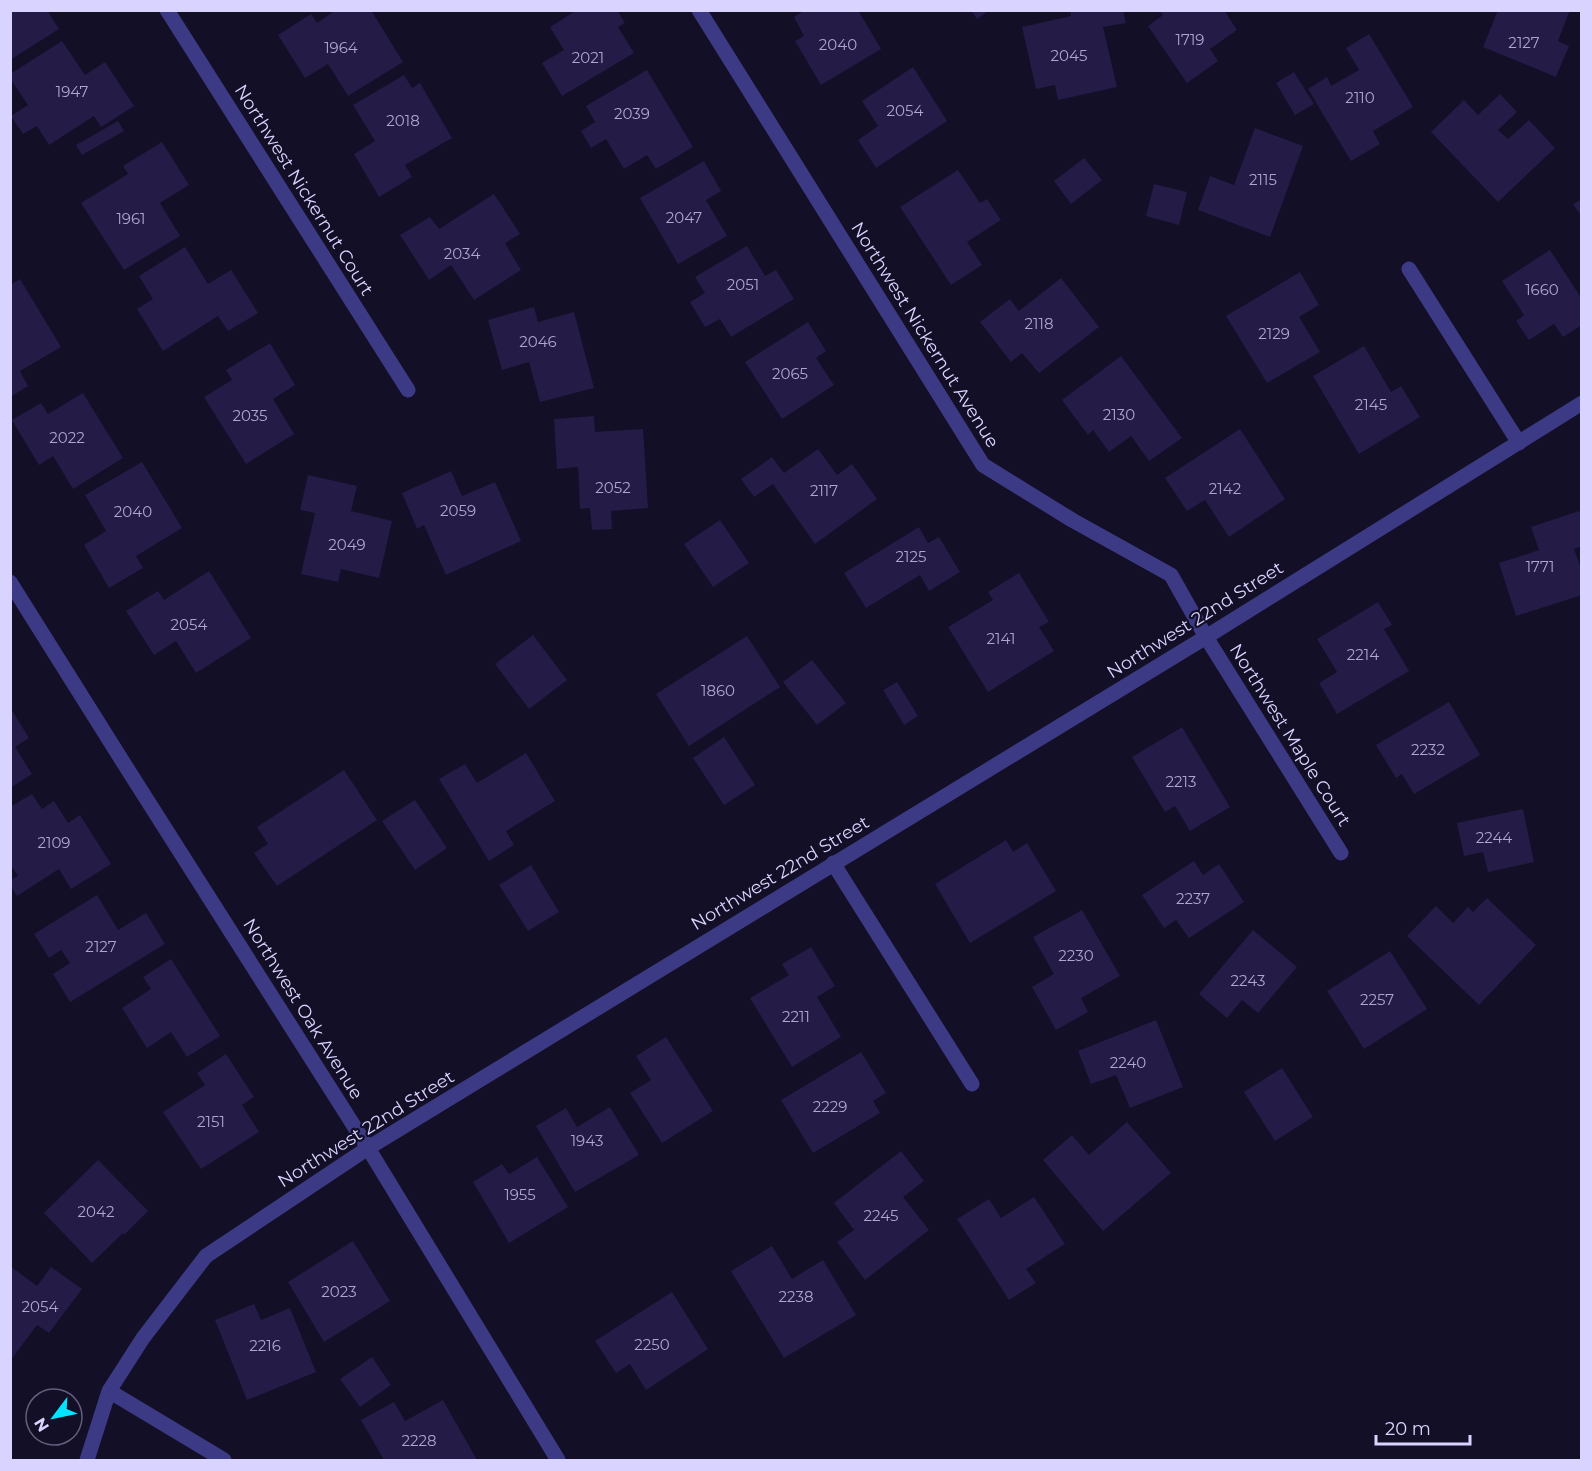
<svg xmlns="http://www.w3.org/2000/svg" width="1592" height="1471" font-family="Montserrat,sans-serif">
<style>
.building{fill:#241b47}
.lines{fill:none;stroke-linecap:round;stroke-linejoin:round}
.minor{stroke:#3d3a85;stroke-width:15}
.labels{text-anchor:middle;stroke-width:4.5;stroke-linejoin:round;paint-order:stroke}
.number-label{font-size:15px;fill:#aca6d1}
.street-label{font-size:18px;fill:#d9d4ff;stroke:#130f26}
</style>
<rect width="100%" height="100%" fill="#130f26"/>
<path class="building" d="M10,10H47L59,29L10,60Z
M336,10H371L403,62L348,96L328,64L305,78L278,35L311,14L317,23Z
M577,10H617L625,23L618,27L634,53L562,96L542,63L564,50L550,27Z
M805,10H858L881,49L821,85L795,41L804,36L794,17Z
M971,10H990L977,19Z
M1070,10H1123L1126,23L1103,27L1117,87L1058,100L1055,85L1036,89L1022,27L1071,16Z
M1159,10H1224L1237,30L1210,49L1218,61L1187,83L1148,26L1163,15Z
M1498,10H1570L1558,41L1569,46L1556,77L1483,47Z
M1369,34L1413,107L1373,131L1380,144L1351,161L1308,89L1327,77L1331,86L1359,70L1346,48Z
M62,41L85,75L105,62L134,106L101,127L94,116L49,145L37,126L23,134L11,116L28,105L10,78V74Z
M913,67L947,121L876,168L858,140L878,126L862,101Z
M647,70L693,147L656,169L647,155L624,169L606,139L591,148L581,131L595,122L586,106Z
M1294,72L1314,104L1295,115L1276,83Z
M404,75L412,88L420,83L452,138L405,165L412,177L379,197L354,154L375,141L353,105Z
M1500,94L1517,112L1498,130L1508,139L1529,120L1555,148L1498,202L1431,132L1464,100L1478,115Z
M118,121L124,131L82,155L76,145Z
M1255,128L1303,146L1270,237L1198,210L1210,176L1234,185Z
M162,142L189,185L160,203L180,236L124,270L81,203L128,174L123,166Z
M1084,158L1102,180L1071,204L1054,181Z
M704,161L721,191L706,200L727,236L678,264L640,198Z
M958,170L980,203L987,199L1001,220L967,242L982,265L951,285L900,207Z
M1154,184L1187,192L1179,225L1146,216Z
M494,194L520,234L505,243L521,270L474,300L451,265L429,280L400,235L430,217L439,229Z
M1582,199V217L1573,204Z
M747,246L765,276L776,270L794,299L731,337L720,319L705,327L690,302L705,293L695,277Z
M185,247L208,284L231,270L258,313L228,331L218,316L163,351L137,309L153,299L139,276Z
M1550,250L1582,299V325L1563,337L1554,324L1529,340L1516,321L1524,315L1502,281Z
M1300,272L1319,305L1299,317L1320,352L1267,383L1226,316Z
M1061,278L1099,327L1039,373L1022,353L1011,362L980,322L1010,299L1019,311Z
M20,279L61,347L20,371L28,386L10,397V285Z
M534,307L538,322L574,312L594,388L540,402L529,362L502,370L488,320Z
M808,322L826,351L816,358L834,385L782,419L745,362Z
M270,343L295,385L273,399L294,434L246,464L204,397L232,380L226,370Z
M1364,346L1391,392L1401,386L1420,417L1359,454L1313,376Z
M1121,356L1182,438L1149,461L1131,436L1109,452L1093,430L1088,435L1062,400Z
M83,393L123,458L73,489L53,456L39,465L12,420L41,403L48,414Z
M594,416L595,432L643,429L648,508L611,511L612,529L592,530L590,508L580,509L578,467L557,469L554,419Z
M1240,429L1285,499L1229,537L1205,500L1187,511L1165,478Z
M818,449L837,475L852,464L877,499L815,544L773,484L754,497L741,479L772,457L784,473Z
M142,462L182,528L136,556L143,568L109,588L84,545L106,531L85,495Z
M451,471L462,496L495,482L521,541L446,575L424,525L417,529L402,493Z
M308,475L357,486L351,511L392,521L379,578L341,569L338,582L301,574L315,513L300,510Z
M1579,511L1582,518V546L1574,549L1582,571V595L1516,616L1499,563L1539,550L1531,527Z
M720,520L749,563L713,587L684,544Z
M919,527L928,543L939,537L960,572L929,591L920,575L866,608L844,573Z
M209,571L251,638L196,673L176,641L154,655L126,611L158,591L164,600Z
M1019,573L1049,622L1039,627L1054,651L988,692L948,627L993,600L988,592Z
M1378,602L1392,625L1384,629L1409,671L1337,714L1319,683L1337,672L1317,639Z
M533,635L567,680L529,709L495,664Z
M747,636L780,687L689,746L656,694Z
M812,660L846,703L817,725L783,682Z
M897,682L918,716L904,725L883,690Z
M1449,702L1480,755L1414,794L1402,774L1396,778L1376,745Z
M10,707L29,738L15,747L32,774L10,788Z
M1182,727L1230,807L1190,831L1175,806L1165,812L1132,757Z
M724,737L755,785L724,805L693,758Z
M526,753L555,801L506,831L514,845L489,861L439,779L465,764L477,783Z
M344,770L377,820L277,886L254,853L268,844L257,827Z
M32,794L42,809L54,801L68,823L80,815L111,864L71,889L59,869L17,896L10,885V880L18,876L10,864V807Z
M415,800L447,848L415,870L382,821Z
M1523,809L1534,862L1488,872L1483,852L1464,856L1457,823Z
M1006,840L1013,852L1027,843L1056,891L970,943L935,884Z
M1194,861L1203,875L1219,864L1244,902L1189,938L1176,920L1164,928L1142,895Z
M531,865L559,912L528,931L499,885Z
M97,895L118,930L146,913L165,944L70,1002L53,974L70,963L61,950L49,958L34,934Z
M1487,898L1536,945L1479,1005L1407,936L1436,906L1453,923L1468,907L1473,912Z
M1082,910L1120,976L1081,998L1088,1012L1056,1030L1032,987L1054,974L1033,937Z
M1253,930L1297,967L1258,1013L1242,1000L1227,1018L1199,994Z
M811,947L835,986L817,997L841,1037L792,1067L750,998L789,975L782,964Z
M1390,951L1427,1009L1364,1049L1327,991Z
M171,959L220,1036L187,1057L171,1032L147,1048L122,1008L151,989L143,977Z
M1156,1020L1183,1087L1130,1108L1116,1075L1091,1084L1078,1051Z
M666,1037L713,1111L662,1143L630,1093L651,1080L636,1056Z
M861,1052L886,1093L873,1101L880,1113L813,1153L781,1100Z
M226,1054L254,1097L242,1105L259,1132L201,1169L163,1112L205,1085L197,1073Z
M1282,1068L1313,1117L1275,1141L1244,1092Z
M610,1107L639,1155L575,1192L536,1126L566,1108L577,1127Z
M1127,1122L1171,1173L1103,1231L1043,1160L1072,1135L1089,1155Z
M901,1151L924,1181L903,1197L929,1230L865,1280L837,1242L854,1230L834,1203Z
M537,1157L568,1207L509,1243L473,1182L502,1164L509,1174Z
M98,1160L148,1211L124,1235L123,1233L92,1263L44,1213Z
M1034,1197L1065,1244L1026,1269L1036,1283L1009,1300L957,1219L989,1199L1001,1218Z
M353,1241L390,1301L324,1342L288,1282Z
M772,1246L792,1279L823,1260L856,1315L784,1358L731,1271Z
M10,1266L37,1286L51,1267L82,1289L49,1333L37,1325L10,1361Z
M672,1292L708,1349L646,1390L630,1364L616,1373L595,1341Z
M254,1304L261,1320L290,1308L316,1372L247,1400L215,1320Z
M372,1357L391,1385L360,1407L340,1379Z
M443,1400L477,1460H384L361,1420L394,1402L405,1421Z"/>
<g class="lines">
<path class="minor" d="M167,10L408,390
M699,10L983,465L1072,520L1171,575L1206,637L1341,853
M1409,269L1519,443
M10,582L123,762L368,1148L558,1460
M833,863L972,1084
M109,1391L224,1460
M87,1460L109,1391L143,1338L206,1256L368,1148L1206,637L1582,403"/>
</g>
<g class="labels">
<g class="number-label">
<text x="1190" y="45">1719</text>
<text x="1524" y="48">2127</text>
<text x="838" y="50">2040</text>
<text x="341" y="53">1964</text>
<text x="1069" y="61">2045</text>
<text x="588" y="63">2021</text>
<text x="72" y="97">1947</text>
<text x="1360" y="103">2110</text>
<text x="905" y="116">2054</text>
<text x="632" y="119">2039</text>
<text x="403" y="126">2018</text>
<text x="1263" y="185">2115</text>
<text x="684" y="223">2047</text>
<text x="131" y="224">1961</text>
<text x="462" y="259">2034</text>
<text x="743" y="290">2051</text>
<text x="1542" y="295">1660</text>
<text x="1039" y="329">2118</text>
<text x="1274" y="339">2129</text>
<text x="538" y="347">2046</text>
<text x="790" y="379">2065</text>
<text x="1371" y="410">2145</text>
<text x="1119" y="420">2130</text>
<text x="250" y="421">2035</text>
<text x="67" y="443">2022</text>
<text x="613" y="493">2052</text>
<text x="1225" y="494">2142</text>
<text x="824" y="496">2117</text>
<text x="458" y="516">2059</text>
<text x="133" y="517">2040</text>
<text x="347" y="550">2049</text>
<text x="911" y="562">2125</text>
<text x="1540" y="572">1771</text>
<text x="189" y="630">2054</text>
<text x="1001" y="644">2141</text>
<text x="1363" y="660">2214</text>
<text x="718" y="696">1860</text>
<text x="1428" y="755">2232</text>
<text x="1181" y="787">2213</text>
<text x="1494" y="843">2244</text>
<text x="54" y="848">2109</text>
<text x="1193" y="904">2237</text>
<text x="101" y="952">2127</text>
<text x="1076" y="961">2230</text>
<text x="1248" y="986">2243</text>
<text x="1377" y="1005">2257</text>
<text x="796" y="1022">2211</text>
<text x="1128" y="1068">2240</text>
<text x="830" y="1112">2229</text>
<text x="211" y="1127">2151</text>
<text x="587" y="1146">1943</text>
<text x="520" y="1200">1955</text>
<text x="96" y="1217">2042</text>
<text x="881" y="1221">2245</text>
<text x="339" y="1297">2023</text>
<text x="796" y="1302">2238</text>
<text x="40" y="1312">2054</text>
<text x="652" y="1350">2250</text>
<text x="265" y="1351">2216</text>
<text x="419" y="1446">2228</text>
</g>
<g class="street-label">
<text transform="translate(304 190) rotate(58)" y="6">Northwest Nickernut Court</text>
<text transform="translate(925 335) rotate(58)" y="6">Northwest Nickernut Avenue</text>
<text transform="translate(1195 620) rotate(-32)" y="6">Northwest 22nd Street</text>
<text transform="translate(1290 735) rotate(58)" y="6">Northwest Maple Court</text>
<text transform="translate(780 873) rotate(-31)" y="6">Northwest 22nd Street</text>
<text transform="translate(303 1009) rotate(58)" y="6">Northwest Oak Avenue</text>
<text transform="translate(366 1129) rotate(-32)" y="6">Northwest 22nd Street</text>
</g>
</g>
<rect width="1592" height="1471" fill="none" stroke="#d9d4ff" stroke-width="24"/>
<g transform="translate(54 1417) rotate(238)"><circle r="28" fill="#130f26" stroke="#625e7d" stroke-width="1.5"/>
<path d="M0-4.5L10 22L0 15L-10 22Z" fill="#00e5ff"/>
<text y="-9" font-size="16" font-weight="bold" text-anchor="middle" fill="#d9d4ff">N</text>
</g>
<path d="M1376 1435v9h94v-9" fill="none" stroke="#d9d4ff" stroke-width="3"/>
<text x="1385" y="1435" font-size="18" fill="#d9d4ff" stroke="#130f26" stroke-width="4.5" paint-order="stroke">20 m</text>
</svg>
